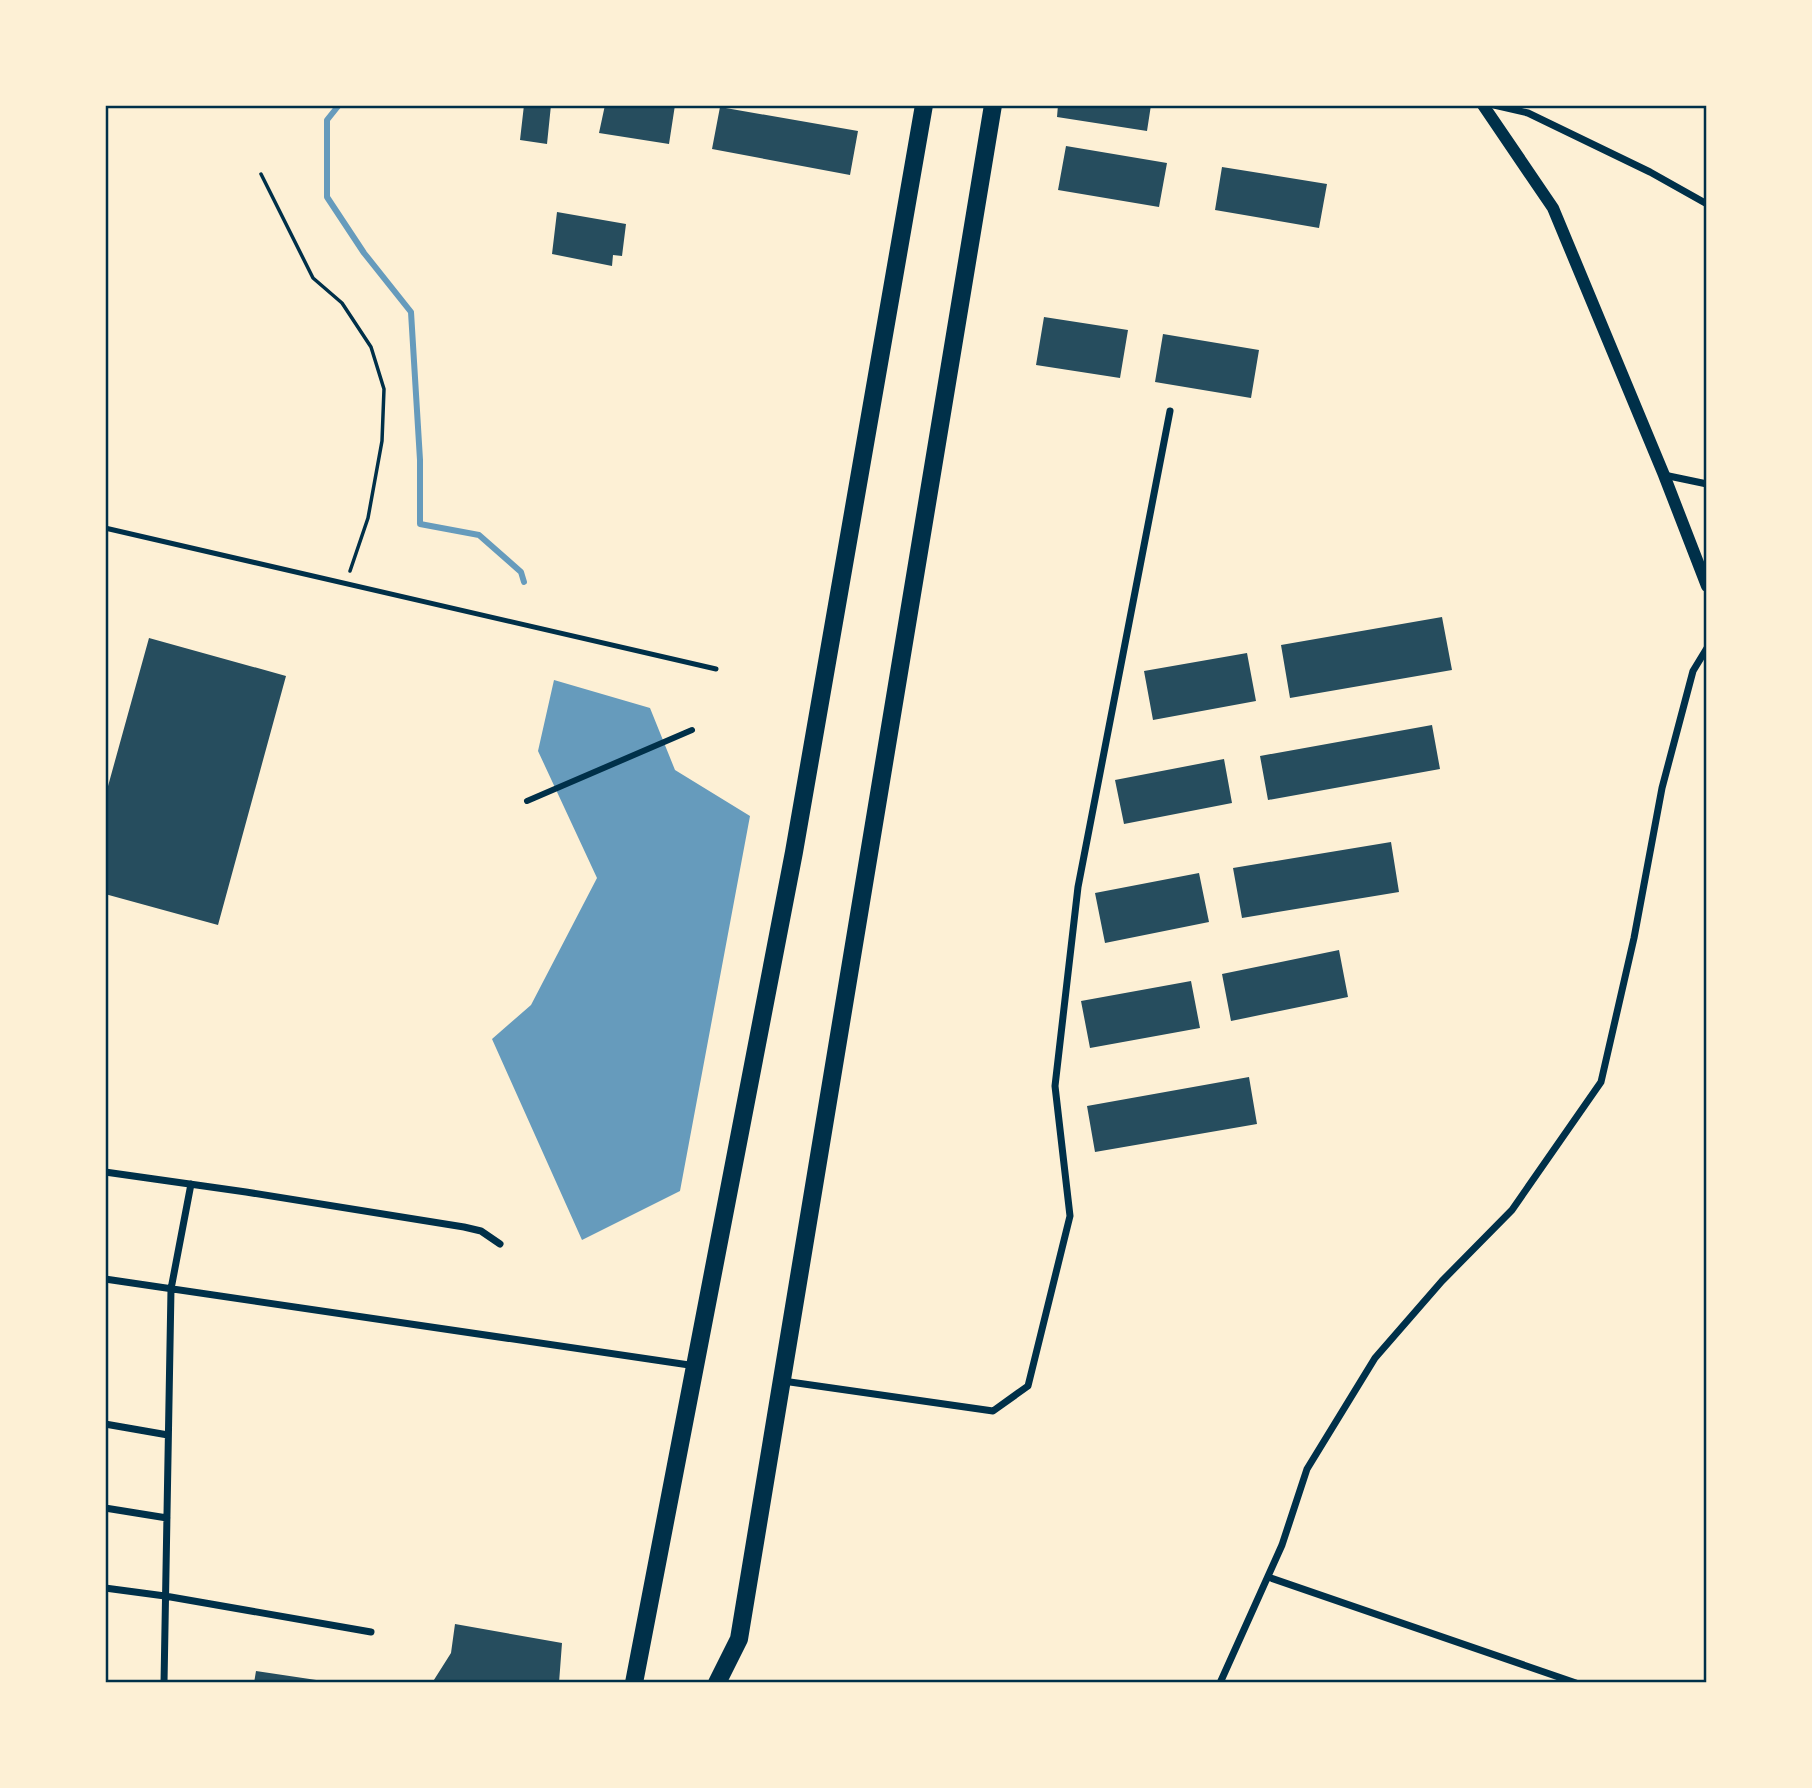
<svg xmlns="http://www.w3.org/2000/svg" width="1812" height="1788" viewBox="0 0 1812 1788" font-family="'Open Sans',sans-serif">
<style>
.water{fill:#669bbc}
.lines{fill:none;stroke-linecap:round;stroke-linejoin:round}
.stream{stroke:#669bbc;stroke-width:6}
.building{fill:#264d5e}
.path{stroke:#003049;stroke-width:3.5}
.service{stroke:#003049;stroke-width:5}
.pedestrian{stroke:#003049;stroke-width:6}
.minor{stroke:#003049;stroke-width:7}
.tertiary{stroke:#003049;stroke-width:12}
.primary{stroke:#003049;stroke-width:18}
.neatline{fill:none;stroke:#003049;stroke-width:2.5}
</style>
<rect width="100%" height="100%" fill="#fdf0d5"/>
<!-- water -->
<path class="water" d="M554 680 650 708 675 770 750 816 680 1191 582 1240 492 1039 531 1005 597 878 538 751Z"/>
<g class="lines">
<!-- stream -->
<path class="stream" d="M339 105 327 120V197L364 253 411 312 420 460V524L479 535 521 572 524 582"/>
</g>
<!-- building -->
<path class="building" d="M524 105H551L547 144 520 140Z
M605 105H675L669 144 599 133Z
M1058 105H1151L1147 131 1057 117Z
M720 107 858 131 850 175 712 149Z
M1066 146 1167 163 1159 207 1058 190Z
M1222 167 1327 184 1319 228 1215 210Z
M557 212 626 224 622 256 613 255 612 266 552 254Z
M1044 317 1128 330 1120 378 1036 365Z
M1163 334 1259 350 1251 398 1155 382Z
M1442 617 1452 670 1290 698 1281 645Z
M149 638 286 676 218 925 105 894V797Z
M1247 653 1256 701 1153 720 1144 671Z
M1432 725 1440 769 1268 800 1260 756Z
M1224 759 1232 803 1124 824 1115 780Z
M1391 842 1399 892 1242 918 1233 868Z
M1199 873 1209 922 1105 943 1095 893Z
M1339 950 1348 997 1231 1021 1222 974Z
M1191 981 1200 1028 1090 1048 1081 1001Z
M1249 1077 1257 1124 1095 1152 1087 1106Z
M455 1624 562 1643 559 1683H432L451 1653Z
M256 1671 323 1681V1683H254Z"/>
<g class="lines">
<!-- path -->
<path class="path" d="M261 174 313 278 342 303 371 347 384 389 382 441 368 518 350 571"/>
<!-- service -->
<path class="service" d="M105 528 716 669"/>
<!-- pedestrian -->
<path class="pedestrian" d="M527 801 692 730"/>
<!-- minor -->
<path class="minor" d="M1494 105 1528 113 1650 172 1707 204
M1664 475 1707 484
M105 1172 246 1192 464 1227 481 1231 500 1244
M105 1279 696 1366
M783 1381 993 1411 1028 1386 1070 1216 1055 1086 1078 887 1170 411
M105 1424 168 1435
M105 1508 167 1518
M1268 1577 1576 1683
M105 1588 165 1596 371 1632
M164 1683 171 1289 191 1184
M1220 1683 1282 1545 1307 1469 1375 1358 1442 1281 1512 1210 1601 1082 1634 938 1662 788 1693 671 1707 648"/>
<!-- tertiary -->
<path class="tertiary" d="M1483 105 1553 208 1664 475 1707 586"/>
<!-- primary -->
<path class="primary" d="M634 1683 794 852 924 105
M717 1683 739 1639 993 105"/>
</g>
<!-- border -->
<rect width="1812" height="1788" fill="none" stroke="#fdf0d5" stroke-width="214"/>
<rect x="107" y="107" width="1598" height="1574" class="neatline"/>
</svg>
